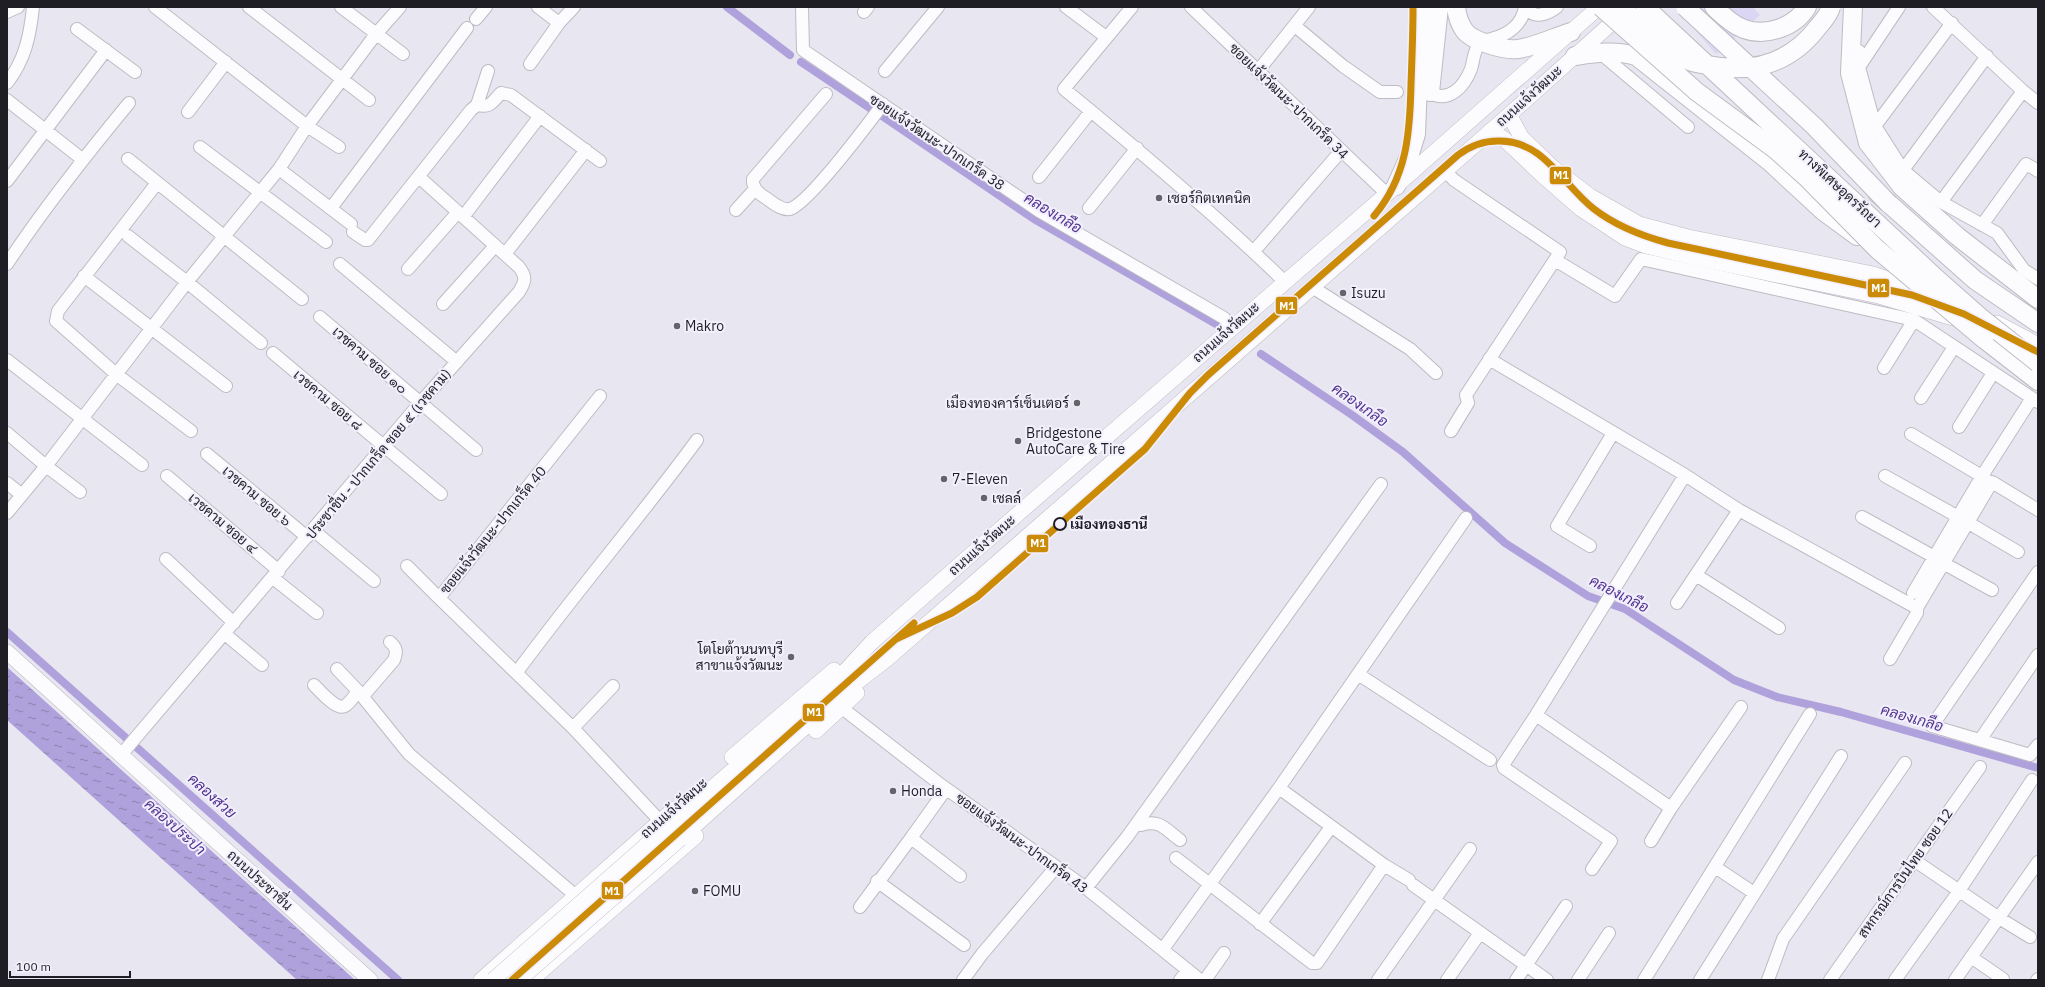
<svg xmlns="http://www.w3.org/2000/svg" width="2045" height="987" viewBox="0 0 2045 987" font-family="'IBM Plex Sans',Sarabun,sans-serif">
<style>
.pitch{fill:#dbd6f4}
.water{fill:url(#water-ripples)}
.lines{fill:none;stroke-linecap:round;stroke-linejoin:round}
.canal{stroke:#afa1db;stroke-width:8}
.minor-casing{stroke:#bdbcc3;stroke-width:14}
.major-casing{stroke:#bdbcc3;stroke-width:16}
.highway-casing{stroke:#bdbcc3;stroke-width:20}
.minor{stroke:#fcfbfd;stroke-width:12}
.major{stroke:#fcfbfd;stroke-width:15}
.highway{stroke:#fcfbfd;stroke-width:18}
.rail-casing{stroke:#c8c7cb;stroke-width:4}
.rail{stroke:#f3f0fe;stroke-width:2.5;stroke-dasharray:8;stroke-linecap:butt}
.major-bridge-casing{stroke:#bdbcc3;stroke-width:16;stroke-linecap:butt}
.highway-bridge-casing{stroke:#bdbcc3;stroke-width:20;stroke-linecap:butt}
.major-bridge{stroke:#fcfbfd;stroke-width:15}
.highway-bridge{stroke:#fcfbfd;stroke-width:18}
.metro-1-casing{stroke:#f3f0fe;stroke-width:10}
.metro-1{stroke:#cc8b07;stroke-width:7}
.poi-dot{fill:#65646b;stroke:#f3f0fe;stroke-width:1.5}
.stop-dot{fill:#f3f0fe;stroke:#1f1e24;stroke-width:2}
.labels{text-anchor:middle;stroke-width:4;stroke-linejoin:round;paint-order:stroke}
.street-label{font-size:14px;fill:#1f1e24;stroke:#f3f0fe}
.poi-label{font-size:14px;fill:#1f1e24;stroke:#f3f0fe;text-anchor:start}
.stop-label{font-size:14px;font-weight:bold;fill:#1f1e24;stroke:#f3f0fe;text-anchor:start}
.water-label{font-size:15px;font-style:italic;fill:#52338f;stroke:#f3f0fe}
.line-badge{stroke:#f3f0fe;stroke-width:1.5}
.badge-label{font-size:11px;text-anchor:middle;font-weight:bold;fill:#fff}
</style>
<defs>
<pattern id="water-ripples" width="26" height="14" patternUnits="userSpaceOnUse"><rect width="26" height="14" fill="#afa1db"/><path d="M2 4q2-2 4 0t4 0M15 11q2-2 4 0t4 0" fill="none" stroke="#8e83b1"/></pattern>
</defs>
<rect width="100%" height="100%" fill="#e8e6f0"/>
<!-- pitch -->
<path class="pitch" d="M1675 7H1753L1760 15 1716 54Z"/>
<!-- water -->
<path class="water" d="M7 667 355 980H297L7 720Z"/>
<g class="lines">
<!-- canal -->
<path class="canal" d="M727 7 790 55
M801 62 871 109
M882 116 1034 219 1216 324
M1261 354 1352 415 1403 452 1505 543 1588 596 1625 609 1734 680 1777 697 1841 712 2038 768
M7 632 398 980"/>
<!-- minor casing -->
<g class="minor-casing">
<path id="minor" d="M155 7 307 126 339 147
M249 7 369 100
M341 7 403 54
M538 7 559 23
M802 7 803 50 1039 211 1224 318 1232 327
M1066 7 1106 37
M1132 7 1064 89C1140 151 1215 214 1285 282
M1191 7 1387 194
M1526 7C1533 20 1548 14 1557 7
M1933 7 2023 91 2038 103
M7 12 18 7
M864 12 868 7
M476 19 486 7
M1295 26 1343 66 1380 92H1397
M77 29 135 72
M1859 51V67L1875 126 1903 170 1941 202 1997 233 2024 270 2038 279
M1599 52 1688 127
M530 64 559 23 574 7
M1859 67 1899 7
M885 71 938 7
M1258 71 1309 7
M7 83C25 60 30 36 33 7
M1430 93C1449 103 1464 87 1471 69 1474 60 1473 51 1480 43 1482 40 1487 40 1491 39 1508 35 1522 25 1525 7
M826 94 753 179C752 187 759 194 766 198 772 202 782 211 790 209 809 203 868 124 883 104
M7 100 82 159
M477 105 488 71
M188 112 226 62
M1875 126 1952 23
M200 147 326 242
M128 159 302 299
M279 169 351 224
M1903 170 1987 56
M1445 171 1454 180 1560 252 1466 395 1468 403 1451 431
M1039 177 1091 111
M7 181 106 50
M157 183 58 311 56 321 116 374 191 431
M1941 202 2023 91
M331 208 467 28
M1089 208 1137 148
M736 210 755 189
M463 217 540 116
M1982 225 2026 164 2038 171
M353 232 365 240H368L471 110 477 105C491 108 492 102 501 93L511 95 600 161
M128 236 187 282 261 343
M1254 251 1341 151
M505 254 586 150
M1555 260 1615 296 1641 259 1914 320 2038 402
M7 264C44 208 86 155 129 103
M340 264 457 362
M408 269 458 212
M84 276 226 386
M1312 287 1410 349 1436 373
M443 304 495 246
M320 317 476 450
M273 353 441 494
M1489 359 1685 475 1739 510 1917 608
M7 360 142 465
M1884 368 1914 320
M600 396 439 598 573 728 660 821
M1921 398 1954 347
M1959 427 1993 373
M7 433 46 466 80 492
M1911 434 1985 478
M207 454 307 537
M167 476 279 571
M1885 476 1962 519
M7 483 22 495
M7 513 46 466 187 282 279 169 307 126 376 34 400 7
M1862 517 1938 559
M1967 522 2018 552
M313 530 374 581
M1590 546 1557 526 1613 433
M166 559 234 623
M1943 563 1992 590
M407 566 439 598
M2038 572 1932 726 2030 755 2038 745
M1696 575 1779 628
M273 578 317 613
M1913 593 1982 476 2032 398
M1677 603 1739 510
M225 634 262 665
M1890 659 1917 613V608L1992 482 2038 510
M337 669 358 691
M517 672C575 593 639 519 697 440
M1358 674 1490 760
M314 685C319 690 337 711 345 706 350 703 354 696 358 691L409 754 576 896
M363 696 394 660C397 652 397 648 390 642
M842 708 941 785 1086 888 1200 980
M1536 715 1671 808 1741 707
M573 728 613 686
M1980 740 2038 655
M121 755 420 403 519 292C525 282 527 277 519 267L419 177
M1279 788 1384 865 1409 880
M946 789 911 838 960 876
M1137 823 1141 825C1160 819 1165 829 1180 840
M1651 841 1671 808
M1176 858 1312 963H1317L1384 865
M1914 860 1999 918 2030 937
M1715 867 1754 893
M1592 869 1611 841 1504 768 1503 765 1536 715 1685 475
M877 881 964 945
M1413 885 1547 980
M1086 888 1127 837 1381 484
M860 907 911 838
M1260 924 1331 827
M1163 949 1279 788 1466 518
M1971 957 2003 979
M963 980 982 954 1056 867
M1180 980 1188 970
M1205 980 1224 953
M1378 980 1470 849
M1447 980 1480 933
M1516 980 1566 906
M1578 980 1609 933
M1644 980 1810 714
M1700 980 1841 756
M1768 980 1783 939 1905 763
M1830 980 1980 767
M1895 980 1959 891 2032 780
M1955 980 2038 862
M2037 980 2038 979"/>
</g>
<!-- major casing -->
<g class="major-casing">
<path id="major" d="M1509 115 1522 138 1552 167 1590 196 1639 224 1688 237 1873 274 1925 292
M1490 131 1503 138 1541 174 1581 209 1625 238 1646 246 1705 260 1879 296 1960 320
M1997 323 2038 345
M7 652 370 980
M816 731 857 693
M732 757 834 670
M668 826 834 683 872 642 982 545 1396 186 1599 7
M680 839 843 693 887 659 1509 115 1624 12
M481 980 674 809
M531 980 696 836"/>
</g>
<!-- highway casing -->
<g class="highway-casing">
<path id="highway" d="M1456 7C1457 15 1459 23 1464 30 1471 41 1505 51 1518 49 1534 47 1555 37 1571 32
M1714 7C1722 15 1733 25 1744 29 1766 37 1795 27 1807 7
M1853 7 1850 73 1868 143 1902 187 1957 236 2038 299
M1575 56C1596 53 1615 50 1636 56L1770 162 1823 211 1857 236
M1430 92 1439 7
M1396 186 1409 157 1416 134 1421 7
M1877 193 1975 280 2038 323
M1984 339 2038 381"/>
</g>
<!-- minor -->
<use href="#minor" class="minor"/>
<!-- major -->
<use href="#major" class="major"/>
<!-- highway -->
<use href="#highway" class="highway"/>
<!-- rail casing -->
<g class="rail-casing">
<path id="rail" d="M896 639 965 605 1060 524"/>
</g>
<!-- rail -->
<use href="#rail" class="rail"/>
<!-- major-bridge casing -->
<g class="major-bridge-casing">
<path id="major-bridge" d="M493 980 668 826
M519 980 680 839"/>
</g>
<!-- highway-bridge casing -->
<g class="highway-bridge-casing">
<path id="highway-bridge" d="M1601 7 1697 92 1776 150 1806 177 1877 249 1984 339
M1621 7C1641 26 1662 46 1687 60 1693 63 1701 64 1708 65 1752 74 1790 64 1818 27 1823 21 1829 15 1831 7
M1645 7 1937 279 1980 317 2038 363
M1685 7 1814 126 1889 204"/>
</g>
<!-- major-bridge -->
<use href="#major-bridge" class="major-bridge"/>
<!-- highway-bridge -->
<use href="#highway-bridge" class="highway-bridge"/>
<!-- metro-1 casing -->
<g class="metro-1-casing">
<path id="metro-1" d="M1374 216C1407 177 1410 133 1411 84 1412 58 1413 33 1413 7
M896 639 952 613 977 597 1145 449 1190 393 1208 375 1458 155C1470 146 1483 141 1498 141 1544 140 1562 184 1594 209 1616 226 1642 236 1668 243L1912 295 1964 314 2038 352
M512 980 914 623"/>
</g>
<!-- metro-1 -->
<use href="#metro-1" class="metro-1"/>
</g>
<!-- markers -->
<g class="poi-dot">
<circle cx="1159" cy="198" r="4"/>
<circle cx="1343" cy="293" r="4"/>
<circle cx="677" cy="326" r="4"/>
<circle cx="1077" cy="403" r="4"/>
<circle cx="1018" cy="441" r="4"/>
<circle cx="944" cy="479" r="4"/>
<circle cx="984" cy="498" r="4"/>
<circle cx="791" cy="657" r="4"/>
<circle cx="893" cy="791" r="4"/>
<circle cx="695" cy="891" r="4"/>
</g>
<circle class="stop-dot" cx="1060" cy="524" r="6"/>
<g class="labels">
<!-- street labels -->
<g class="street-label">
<text transform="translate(1529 96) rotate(-42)" y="5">ถนนแจ้งวัฒนะ</text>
<text transform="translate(1289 101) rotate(44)" y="5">ซอยแจ้งวัฒนะ-ปากเกร็ด 34</text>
<text transform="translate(937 142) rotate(34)" y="5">ซอยแจ้งวัฒนะ-ปากเกร็ด 38</text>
<text transform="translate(1840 188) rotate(43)" y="5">ทางพิเศษอุดรรัถยา</text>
<text transform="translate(1226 332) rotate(-41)" y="5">ถนนแจ้งวัฒนะ</text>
<text transform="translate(370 360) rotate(41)" y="5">เวชคาม ซอย ๑๐</text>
<text transform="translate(328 400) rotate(40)" y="5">เวชคาม ซอย ๘</text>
<text transform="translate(378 454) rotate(-50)" y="5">ประชาชื่น - ปากเกร็ด ซอย ๕ (เวชคาม)</text>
<text transform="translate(257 496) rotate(40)" y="5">เวชคาม ซอย ๖</text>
<text transform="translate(223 523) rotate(40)" y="5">เวชคาม ซอย ๔</text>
<text transform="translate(493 530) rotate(-51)" y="5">ซอยแจ้งวัฒนะ-ปากเกร็ด 40</text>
<text transform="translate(982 545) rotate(-41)" y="5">ถนนแจ้งวัฒนะ</text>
<text transform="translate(674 808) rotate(-41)" y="5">ถนนแจ้งวัฒนะ</text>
<text transform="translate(1022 843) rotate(36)" y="5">ซอยแจ้งวัฒนะ-ปากเกร็ด 43</text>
<text transform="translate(1905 873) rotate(-55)" y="5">สหกรณ์การบินไทย ซอย 12</text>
<text transform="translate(260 880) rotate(42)" y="5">ถนนประชาชื่น</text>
</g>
<!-- poi labels -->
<g class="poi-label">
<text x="1167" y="203">เซอร์กิตเทคนิค</text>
<text x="1351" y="298">Isuzu</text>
<text x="685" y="331">Makro</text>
<text x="1069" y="408" text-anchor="end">เมืองทองคาร์เซ็นเตอร์</text>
<text x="1026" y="438">Bridgestone<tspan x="1026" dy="16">AutoCare &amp; Tire</tspan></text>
<text x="952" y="484">7-Eleven</text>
<text x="992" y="503">เชลล์</text>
<text x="783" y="654" text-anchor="end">โตโยต้านนทบุรี<tspan x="783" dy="16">สาขาแจ้งวัฒนะ</tspan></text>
<text x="901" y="796">Honda</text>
<text x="703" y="896">FOMU</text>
</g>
<!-- stop labels -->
<g class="stop-label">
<text x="1070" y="529">เมืองทองธานี</text>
</g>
<!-- water labels -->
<g class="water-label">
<text transform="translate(1053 213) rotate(31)" y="5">คลองเกลือ</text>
<text transform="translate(1360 405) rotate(35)" y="5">คลองเกลือ</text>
<text transform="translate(1619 594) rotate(27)" y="5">คลองเกลือ</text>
<text transform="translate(1912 718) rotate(16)" y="5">คลองเกลือ</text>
<text transform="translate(212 796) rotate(42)" y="5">คลองส่วย</text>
<text transform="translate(175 827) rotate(42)" y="5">คลองประปา</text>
</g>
</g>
<g class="line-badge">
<rect x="1549" y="166" width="23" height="19" rx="4" fill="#cc8b07"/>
<rect x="1867" y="278" width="23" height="20" rx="4" fill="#cc8b07"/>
<rect x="1275" y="296" width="23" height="19" rx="4" fill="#cc8b07"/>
<rect x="1026" y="534" width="23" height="19" rx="4" fill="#cc8b07"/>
<rect x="802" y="703" width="23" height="19" rx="4" fill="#cc8b07"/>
<rect x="601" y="881" width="23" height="19" rx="4" fill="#cc8b07"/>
</g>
<g class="badge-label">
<text x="1561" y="179">M1</text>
<text x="1879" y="292">M1</text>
<text x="1287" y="310">M1</text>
<text x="1038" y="547">M1</text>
<text x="814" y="716">M1</text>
<text x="612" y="895">M1</text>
</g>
<!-- border -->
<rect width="2045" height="987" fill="none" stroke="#1f1e24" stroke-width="16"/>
<!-- scale -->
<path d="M10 971v6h120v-6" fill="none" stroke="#1f1e24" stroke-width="2"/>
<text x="16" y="971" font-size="12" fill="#1f1e24" stroke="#f3f0fe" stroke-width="3" paint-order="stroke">100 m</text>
</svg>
